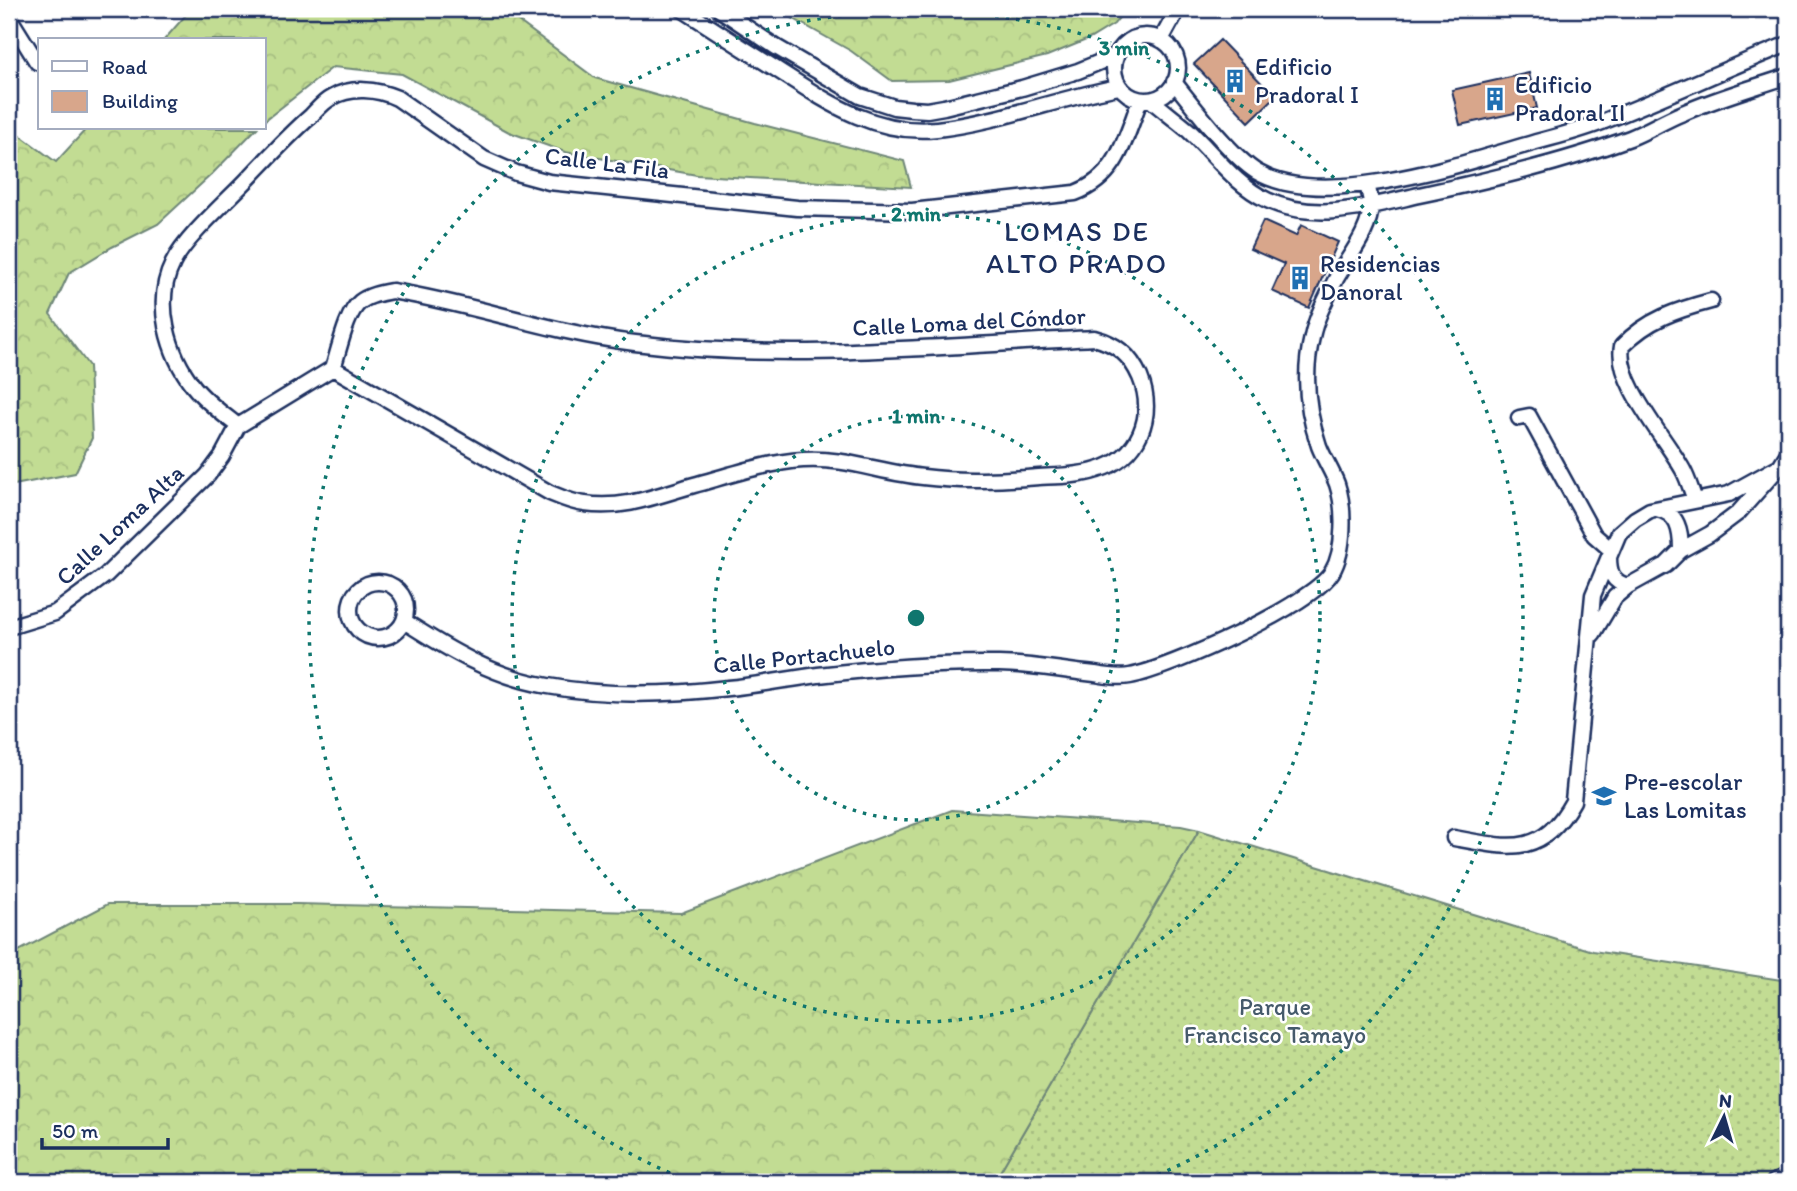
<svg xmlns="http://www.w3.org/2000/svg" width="1797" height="1191" viewBox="0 0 1797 1191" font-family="Itim,sans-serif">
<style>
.grass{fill:url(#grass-dots);stroke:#6e8678;stroke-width:2}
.forest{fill:url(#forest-crowns);stroke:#6e8678;stroke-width:2}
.building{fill:#d8a68b;stroke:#1b2f5e;stroke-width:2}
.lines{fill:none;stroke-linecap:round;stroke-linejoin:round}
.lane-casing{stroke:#1b2f5e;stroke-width:12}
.street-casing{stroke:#1b2f5e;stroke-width:19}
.lane{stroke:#fff;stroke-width:7}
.street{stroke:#fff;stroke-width:14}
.ring{fill:none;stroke:#0f766e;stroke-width:3.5;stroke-dasharray:3.5 7}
.labels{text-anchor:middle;stroke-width:5;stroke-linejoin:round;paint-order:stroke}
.poi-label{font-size:24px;fill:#1b2f5e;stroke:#fff;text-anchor:start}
.street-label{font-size:24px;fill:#1b2f5e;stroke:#fff}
.park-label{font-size:24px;fill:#455a6b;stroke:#fff}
.quarter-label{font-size:28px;letter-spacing:2px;fill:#1b2f5e;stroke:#fff}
.centre{fill:#0f766e;stroke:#fff;stroke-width:3.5}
.ring-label{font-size:21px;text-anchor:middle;font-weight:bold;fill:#0f766e;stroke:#fff;stroke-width:5;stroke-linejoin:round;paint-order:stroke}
</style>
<defs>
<pattern id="grass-dots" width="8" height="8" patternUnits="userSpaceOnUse" patternTransform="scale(1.75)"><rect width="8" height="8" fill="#c2dc93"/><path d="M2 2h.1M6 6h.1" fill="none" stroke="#a6bd81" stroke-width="1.8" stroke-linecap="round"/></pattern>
<pattern id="forest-crowns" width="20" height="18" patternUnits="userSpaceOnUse" patternTransform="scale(1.75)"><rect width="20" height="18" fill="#c2dc93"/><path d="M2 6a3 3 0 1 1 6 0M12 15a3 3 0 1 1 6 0" fill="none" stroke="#a6bd81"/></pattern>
</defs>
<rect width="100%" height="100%" fill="#fff"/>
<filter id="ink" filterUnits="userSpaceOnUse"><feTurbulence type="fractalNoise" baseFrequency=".0143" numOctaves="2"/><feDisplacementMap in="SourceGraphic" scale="14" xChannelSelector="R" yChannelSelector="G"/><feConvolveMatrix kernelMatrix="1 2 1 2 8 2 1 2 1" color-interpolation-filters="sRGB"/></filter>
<g filter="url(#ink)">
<!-- grass -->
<path class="grass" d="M1199 830 1593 951 1788 981V1178L1781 1182H994Z"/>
<!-- forest -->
<path class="forest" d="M191 9H502L595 78 755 123 904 161 911 187 697 175 565 152 509 132 402 74 333 67 264 121V40H164Z
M776 9H1126L1114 24 1091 38 1047 56 949 80 892 81 851 51Z
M9 127 56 162 87 128H257L212 174 158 224 112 247 69 273 50 314 89 366 92 438 75 473 9 486Z
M952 810 1181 826 1199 830 994 1182H9V956L108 904H297L681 913Z"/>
<!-- building -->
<path class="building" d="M1220 40 1275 97 1249 122 1194 64Z
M1529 73 1537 108 1460 125 1452 90Z
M1263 221 1296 236 1301 225 1338 242 1309 308 1272 291 1284 264 1250 249Z"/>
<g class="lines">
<!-- lane casing -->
<g class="lane-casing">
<path id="lane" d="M9 703V708"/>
</g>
<!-- street casing -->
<g class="street-casing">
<path id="street" d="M682 9C713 29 744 49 776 69 826 101 875 136 937 129 999 122 1058 98 1119 87
M719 9 776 47 860 96 894 107 912 109 927 110 944 107 1022 88 1078 71 1117 55
M9 17 37 62 40 63
M1114 68a32 32 0 1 1 64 0a32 32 0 1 1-64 0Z
M1161 40 1178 9
M1174 82C1194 107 1231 156 1257 172 1322 210 1458 165 1526 145 1553 137 1581 131 1607 120 1668 96 1727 68 1788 44
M1151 100C1163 110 1176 120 1188 130 1214 154 1235 185 1267 200 1315 223 1371 206 1419 195 1490 180 1562 163 1630 138 1648 131 1665 120 1683 113 1717 98 1753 88 1788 76
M392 291C473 304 552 333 635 343 787 362 942 346 1094 338 1117 344 1130 355 1140 377 1156 416 1139 458 1097 470 1079 476 1058 476 1039 477 1000 480 962 482 923 477 882 473 844 457 803 460 768 462 727 476 694 485 659 495 623 510 585 504 573 503 562 498 550 493L333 368C339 351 346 313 360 302 369 295 381 293 392 291Z
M1519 418 1529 416 1594 535 1610 549
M238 426C223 414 206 402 194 387 168 354 153 302 173 263 185 238 227 201 247 180 268 158 288 136 311 116 317 110 323 102 331 98 351 86 377 89 397 98L484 159 516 173 549 182 797 208 912 211 1075 193C1118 177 1125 139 1140 100
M238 426 333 368
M1695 500C1691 490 1688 479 1683 470 1665 437 1615 382 1622 346 1648 319 1677 310 1711 301
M1657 509C1678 513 1681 531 1681 550
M1609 557C1609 572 1612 582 1628 586
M350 610a28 28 0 1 1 56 0a28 28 0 1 1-56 0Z
M404 621C449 650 494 677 548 686 608 697 669 695 728 688 758 685 788 679 818 675 877 668 939 663 999 664 1031 664 1063 671 1095 674 1107 676 1119 678 1130 676 1169 669 1312 605 1332 572 1345 550 1345 508 1337 484 1332 471 1324 459 1319 446 1307 411 1303 374 1312 337 1316 317 1327 297 1336 279 1348 257 1371 231 1371 204 1371 198 1368 190 1367 184
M9 627 55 613 106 575 208 475 222 456 238 426
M1593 634 1615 597 1628 586 1666 565 1681 550 1710 534 1738 513 1780 466 1788 453
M1454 838C1509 848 1542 858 1573 801L1593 595 1619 533 1635 519 1650 510 1729 494 1780 466
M1774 1182 1788 1176"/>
</g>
<!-- lane -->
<use href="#lane" class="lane"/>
<!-- street -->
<use href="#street" class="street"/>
</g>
</g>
<!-- distance rings -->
<g class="ring">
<circle cx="916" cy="618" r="202"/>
<circle cx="916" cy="618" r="404"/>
<path d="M689 1181A607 607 0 1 1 1143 1181"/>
</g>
<!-- icons -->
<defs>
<g id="building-bare" transform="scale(1.89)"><path d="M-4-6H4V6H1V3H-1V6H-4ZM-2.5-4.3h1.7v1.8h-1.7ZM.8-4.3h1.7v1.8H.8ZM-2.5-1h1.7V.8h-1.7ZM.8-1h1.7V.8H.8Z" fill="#1f6fb2" stroke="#fff" stroke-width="2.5" paint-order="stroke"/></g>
<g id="school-bare" transform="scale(1.89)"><path d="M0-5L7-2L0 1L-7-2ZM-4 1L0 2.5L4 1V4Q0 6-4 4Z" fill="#1f6fb2" stroke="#fff" stroke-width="2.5" paint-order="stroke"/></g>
</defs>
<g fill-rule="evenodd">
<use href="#building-bare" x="1235" y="81"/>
<use href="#building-bare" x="1495" y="99"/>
<use href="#building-bare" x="1300" y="278"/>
<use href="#school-bare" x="1604" y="796"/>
</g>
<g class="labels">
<!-- poi labels -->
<g class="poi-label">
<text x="1255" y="75">Edificio<tspan x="1255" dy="28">Pradoral I</tspan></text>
<text x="1515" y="93">Edificio<tspan x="1515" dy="28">Pradoral II</tspan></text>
<text x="1320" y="272">Residencias<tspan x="1320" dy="28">Danoral</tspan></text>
<text x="1624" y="790">Pre-escolar<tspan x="1624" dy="28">Las Lomitas</tspan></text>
</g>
<!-- street labels -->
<g class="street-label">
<text transform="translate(607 163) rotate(7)" y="8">Calle La Fila</text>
<text transform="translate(969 322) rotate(-3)" y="8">Calle Loma del Cóndor</text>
<text transform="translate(120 525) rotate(-43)" y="8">Calle Loma Alta</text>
<text transform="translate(804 656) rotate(-6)" y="8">Calle Portachuelo</text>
</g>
<!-- park labels -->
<g class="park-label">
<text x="1275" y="1015">Parque<tspan x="1275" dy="28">Francisco Tamayo</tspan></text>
</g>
<!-- quarter labels -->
<g class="quarter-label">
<text x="1077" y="241">LOMAS DE<tspan x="1077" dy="32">ALTO PRADO</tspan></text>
</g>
</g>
<circle cx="916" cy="618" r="10" class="centre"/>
<g class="ring-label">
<text x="1124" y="55">3 min</text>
<text x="916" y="221">2 min</text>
<text x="916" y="423">1 min</text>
</g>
<!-- margin -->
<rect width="1797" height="1191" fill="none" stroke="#fff" stroke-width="35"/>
<rect x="18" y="18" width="1762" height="1156" fill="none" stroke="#1b2f5e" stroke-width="2.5" filter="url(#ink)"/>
<!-- legend -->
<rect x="38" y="38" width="228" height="91" fill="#ffffff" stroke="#a4acbf" stroke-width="2"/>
<rect x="52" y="61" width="35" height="10" fill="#ffffff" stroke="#a4acbf" stroke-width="2"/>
<text x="102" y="74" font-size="21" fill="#1b2f5e">Road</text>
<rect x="52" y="91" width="35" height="21" fill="#d8a68b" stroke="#a4acbf" stroke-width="2"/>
<text x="102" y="108" font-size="21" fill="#1b2f5e">Building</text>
<!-- north arrow -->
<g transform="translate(1724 1117) rotate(5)" stroke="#ffffff" stroke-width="5" paint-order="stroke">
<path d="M0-5L12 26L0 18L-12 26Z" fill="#1b2f5e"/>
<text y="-10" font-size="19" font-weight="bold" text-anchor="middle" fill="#1b2f5e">N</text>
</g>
<!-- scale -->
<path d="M42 1138v10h126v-10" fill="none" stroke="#1b2f5e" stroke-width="3.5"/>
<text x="52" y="1138" font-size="21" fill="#1b2f5e" stroke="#ffffff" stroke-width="5" paint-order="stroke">50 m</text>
</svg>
